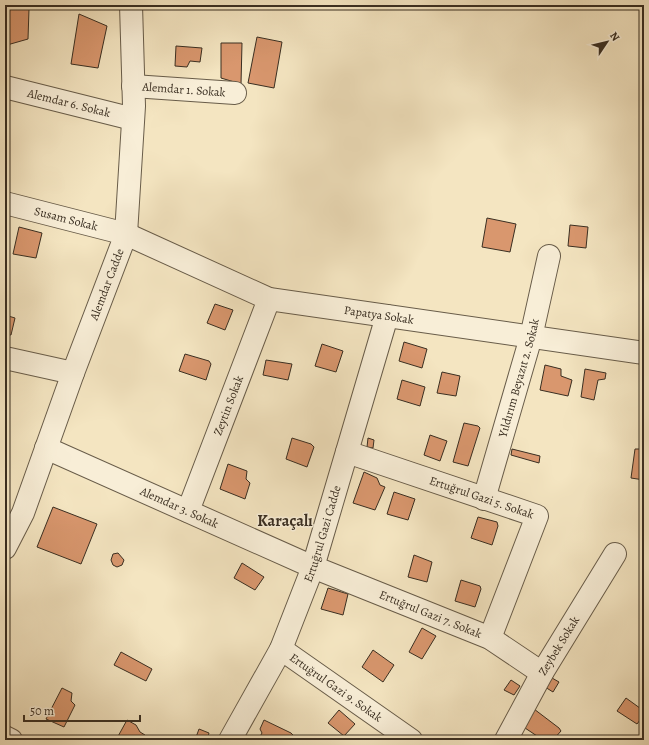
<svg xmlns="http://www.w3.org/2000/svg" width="649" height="745" viewBox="0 0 649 745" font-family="Alegreya,serif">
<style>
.building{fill:#d9976e;stroke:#392e21}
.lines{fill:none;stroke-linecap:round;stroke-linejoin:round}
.minor-casing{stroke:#685c49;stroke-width:24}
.minor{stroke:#f8eed7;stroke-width:22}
.labels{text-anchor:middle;stroke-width:3;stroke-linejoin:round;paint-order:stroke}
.street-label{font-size:12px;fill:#392e21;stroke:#f8eed7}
.district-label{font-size:16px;font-weight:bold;fill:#392e21;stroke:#f8eed7}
</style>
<rect width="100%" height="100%" fill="#f4e5c1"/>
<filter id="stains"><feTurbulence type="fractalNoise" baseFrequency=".005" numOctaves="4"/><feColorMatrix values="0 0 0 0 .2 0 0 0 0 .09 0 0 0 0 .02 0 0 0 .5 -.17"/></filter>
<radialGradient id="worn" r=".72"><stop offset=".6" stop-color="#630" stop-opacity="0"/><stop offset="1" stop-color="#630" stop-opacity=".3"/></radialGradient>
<!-- building -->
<path class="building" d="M10 6 29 9 28 39 7 45Z
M79 14 107 26 98 68 71 64Z
M257 37 282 42 274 88 248 83Z
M221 43H242L241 84 221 78Z
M176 46 202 48 200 62 190 61 187 67 175 66Z
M5 152 9 154 5 173Z
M487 218 516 224 510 252 482 247Z
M570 225 588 227 586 248 568 246Z
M19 227 42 233 36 258 13 254Z
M215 304 233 310 225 330 207 323Z
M5 315 15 318 11 335 5 334Z
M404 342 427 349 422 368 399 361Z
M322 344 343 351 336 372 315 366Z
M185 354 209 361 211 364 206 380 179 371Z
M266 360 292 364 288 380 263 375Z
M545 365 561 369V376L572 380 568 396 540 390Z
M585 369 606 373 605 379 598 380 594 400 581 397Z
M442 372 460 376 456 396 437 393Z
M402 380 425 387 420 406 397 399Z
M464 423 478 426 480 428 468 466 453 462Z
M430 435 447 441 440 461 424 455Z
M292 438 311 444 314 447 307 467 286 459Z
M368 438 374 440 373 448 367 447Z
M512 449 540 456 539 463 511 455Z
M635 449H644V480L631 478Z
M228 464 247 471 246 479 250 483 245 499 220 489Z
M364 472 377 478 380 485 385 487 375 510 353 503Z
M394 492 415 499 408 520 387 514Z
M53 507 97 524 81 564 37 547Z
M478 517 497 522 498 526 492 545 471 538Z
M118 553 124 560 122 565 117 567 113 565 111 560 113 554Z
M414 555 432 562 427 582 408 577Z
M242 563 264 577 255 590 234 578Z
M461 580 480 586 481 589 475 607 455 601Z
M328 588 348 594 343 615 321 609Z
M422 628 436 636 422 659 409 652Z
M373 650 394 665 383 682 362 667Z
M121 652 152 669 146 681 114 665Z
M552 678 559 682 553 692 545 687Z
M511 680 520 686 514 695 504 690Z
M62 688 72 693 71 701 75 705 64 727 46 719Z
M626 698 644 711V715L637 724 617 711Z
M534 709 559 728 561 731 553 740H543L522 726Z
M339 710 355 724 344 736 328 723Z
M127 720 136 725 140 732 145 735 143 740H116Z
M264 720 291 733 293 735 291 740H258L262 733 260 729Z
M199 729 209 733 207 740H195Z"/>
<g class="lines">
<!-- minor casing -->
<g class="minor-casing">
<g id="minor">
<path id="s1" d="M133 86 235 93"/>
<path id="s2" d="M5 87 133 119"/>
<path id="s3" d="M5 203 126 234 269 299 644 353"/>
<path d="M5 358 73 373"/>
<path id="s4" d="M46 448 313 567 490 638 542 673"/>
<path id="s5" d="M347 452 537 516 490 638"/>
<path id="s6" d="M484 499 531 337 549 256"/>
<path id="s7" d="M188 511 269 299"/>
<path id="s8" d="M5 548 23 513 73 373 126 234 134 106 131 5"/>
<path id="s9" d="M281 649 411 740"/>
<path d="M5 737 11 740"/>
<path id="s10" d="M230 740 281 649 313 567 387 316"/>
<path id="s11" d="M506 740 542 673 615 554"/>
</g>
</g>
<!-- minor -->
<use href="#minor" class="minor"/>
</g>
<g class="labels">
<!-- street labels -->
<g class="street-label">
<text dy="4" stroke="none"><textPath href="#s1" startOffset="51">Alemdar 1. Sokak</textPath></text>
<text dy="4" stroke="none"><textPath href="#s2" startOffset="66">Alemdar 6. Sokak</textPath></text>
<text dy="4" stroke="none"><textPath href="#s3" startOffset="63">Susam Sokak</textPath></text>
<text dy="4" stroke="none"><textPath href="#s8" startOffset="283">Alemdar Cadde</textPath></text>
<text dy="4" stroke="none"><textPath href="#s3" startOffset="393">Papatya Sokak</textPath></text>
<text dy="4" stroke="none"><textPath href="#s6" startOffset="126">Yıldırım Beyazıt 2. Sokak</textPath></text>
<text dy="4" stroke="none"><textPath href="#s7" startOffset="113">Zeytin Sokak</textPath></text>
<text dy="4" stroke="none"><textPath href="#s5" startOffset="142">Ertuğrul Gazi 5. Sokak</textPath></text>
<text dy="4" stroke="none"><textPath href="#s4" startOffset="146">Alemdar 3. Sokak</textPath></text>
<text dy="4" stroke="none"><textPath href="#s10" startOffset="227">Ertuğrul Gazi Cadde</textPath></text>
<text dy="4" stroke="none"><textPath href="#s4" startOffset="419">Ertuğrul Gazi 7. Sokak</textPath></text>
<text dy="4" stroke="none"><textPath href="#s11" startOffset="108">Zeybek Sokak</textPath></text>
<text dy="4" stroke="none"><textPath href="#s9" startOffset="67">Ertuğrul Gazi 9. Sokak</textPath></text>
</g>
<!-- district labels -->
<g class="district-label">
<text x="285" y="526">Karaçalı</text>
</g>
</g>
<!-- margin -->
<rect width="649" height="745" fill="none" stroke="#f4e5c1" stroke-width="20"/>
<rect x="6" y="6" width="637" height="733" fill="none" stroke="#392e21" stroke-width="2"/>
<rect x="10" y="10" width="629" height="725" fill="none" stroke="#392e21"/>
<!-- north arrow -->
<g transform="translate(607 42) rotate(55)" stroke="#f8eed7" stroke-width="3" paint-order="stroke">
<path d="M0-3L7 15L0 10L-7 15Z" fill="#392e21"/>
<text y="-6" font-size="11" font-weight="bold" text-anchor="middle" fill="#392e21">N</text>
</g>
<!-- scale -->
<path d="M24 715v6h116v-6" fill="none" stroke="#392e21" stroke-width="2"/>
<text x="30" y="715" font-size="12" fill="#392e21" stroke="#f8eed7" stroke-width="3" paint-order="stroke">50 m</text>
<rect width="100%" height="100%" filter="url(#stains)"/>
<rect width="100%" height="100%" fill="url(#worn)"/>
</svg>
